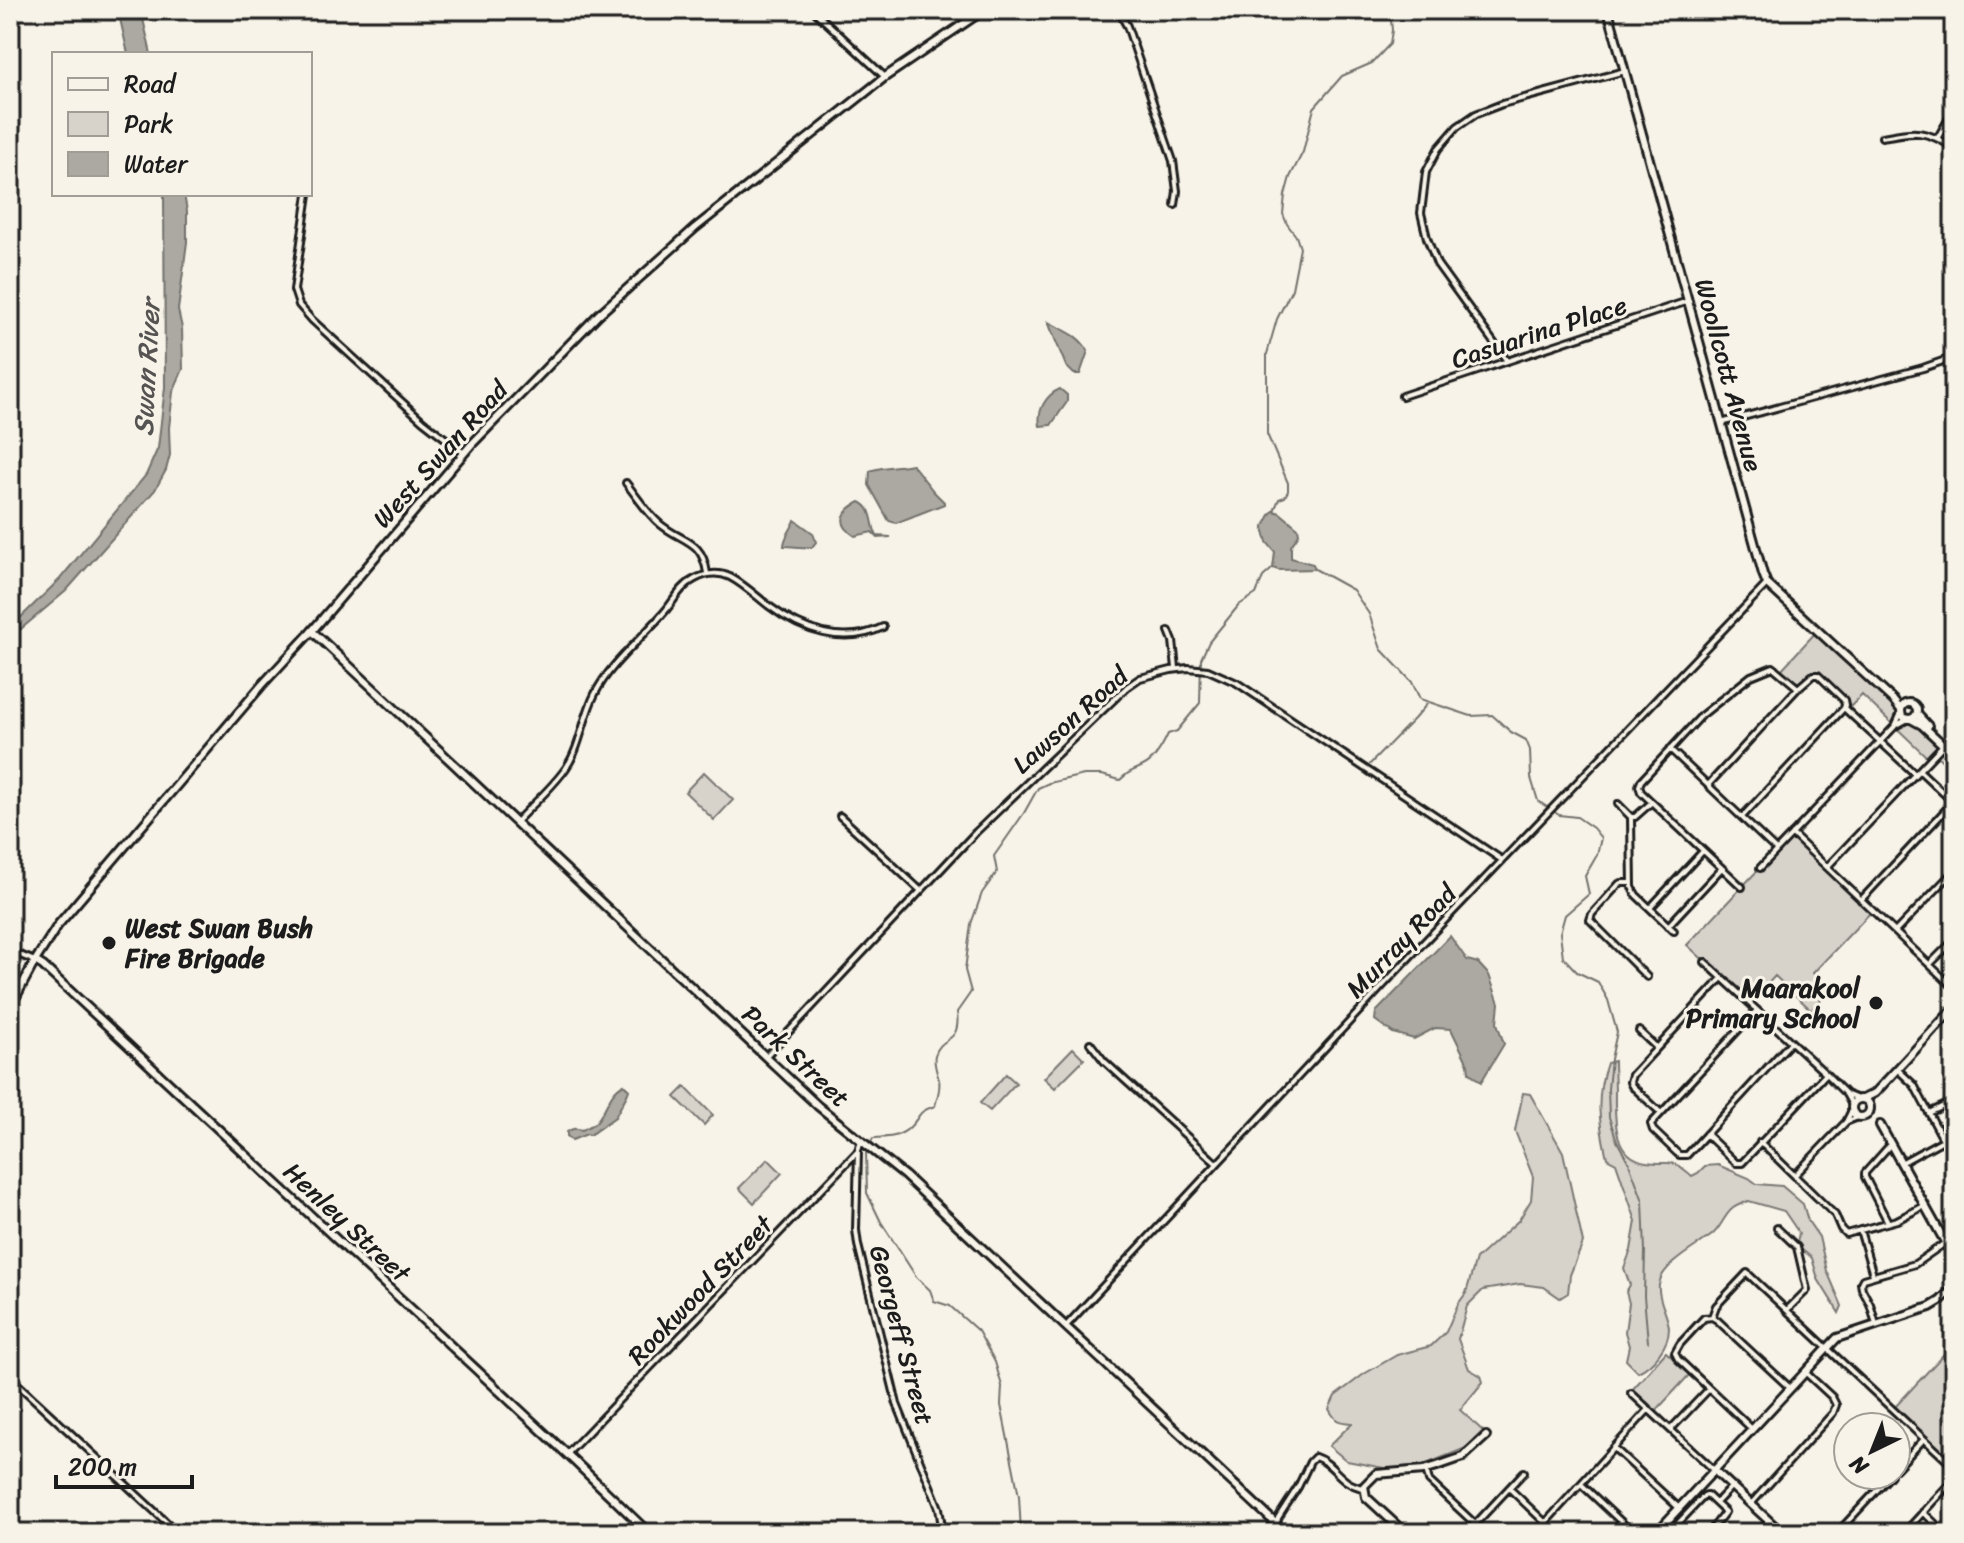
<svg xmlns="http://www.w3.org/2000/svg" width="1964" height="1543" viewBox="0 0 1964 1543" font-family="Sriracha,sans-serif">
<style>
.green{fill:#d7d3cb;stroke:#7a7874;stroke-width:2}
.water{fill:#aca9a2;stroke:#72716c;stroke-width:2}
.lines{fill:none;stroke-linecap:round;stroke-linejoin:round}
.stream{stroke:#72716c;stroke-width:2}
.street-casing{stroke:#1c1c1c;stroke-width:10}
.secondary-casing{stroke:#1c1c1c;stroke-width:12}
.primary-casing{stroke:#1c1c1c;stroke-width:12}
.street{stroke:#f7f3e8;stroke-width:4}
.secondary{stroke:#f7f3e8;stroke-width:6}
.primary{stroke:#f7f3e8;stroke-width:6}
.poi-dot{fill:#1c1c1c;stroke:#f7f3e8;stroke-width:3}
.labels{text-anchor:middle;stroke-width:6;stroke-linejoin:round;paint-order:stroke}
.street-label{font-size:26px;fill:#1c1c1c;stroke:#f7f3e8}
.poi-label{font-size:26px;font-weight:bold;fill:#1c1c1c;stroke:#f7f3e8;text-anchor:start}
.water-label{font-size:28px;font-style:italic;fill:#565452;stroke:#f7f3e8}
</style>
<rect width="100%" height="100%" fill="#f7f3e8"/>
<filter id="ink" filterUnits="userSpaceOnUse"><feTurbulence type="fractalNoise" baseFrequency=".0125" numOctaves="2"/><feDisplacementMap in="SourceGraphic" scale="16" xChannelSelector="R" yChannelSelector="G"/><feConvolveMatrix kernelMatrix="1 2 1 2 8 2 1 2 1" color-interpolation-filters="sRGB"/></filter>
<g filter="url(#ink)">
<!-- green -->
<path class="green" d="M1818 630 1893 700 1903 717 1921 725 1954 755V772L1935 754 1929 759 1862 695 1851 706 1818 675H1813L1798 688 1780 671Z
M704 772 733 800 714 820 685 792Z
M1792 834 1872 911 1813 973 1830 990 1811 1010 1775 976 1750 1003 1687 945Z
M1073 1048 1084 1059 1055 1088 1044 1078Z
M1614 1061C1614 1071 1615 1082 1615 1093 1615 1118 1612 1156 1646 1162 1671 1166 1670 1156 1692 1176L1698 1173 1705 1166 1718 1165 1749 1178 1757 1184 1782 1186 1803 1204 1808 1221 1819 1237 1827 1271 1842 1306 1839 1313 1818 1279 1812 1258 1801 1249 1797 1242 1799 1233 1784 1211 1749 1201C1744 1203 1736 1205 1732 1209 1724 1216 1721 1227 1713 1234 1699 1246 1661 1264 1659 1285 1657 1299 1668 1314 1669 1328 1669 1346 1653 1365 1638 1372L1626 1360 1629 1346 1625 1332 1629 1303 1626 1292 1630 1285 1624 1268 1631 1250 1636 1221 1616 1163 1607 1158C1599 1124 1595 1097 1607 1063Z
M1006 1074 1016 1083 990 1111 980 1103Z
M685 1087 713 1115 704 1125 675 1097Z
M1523 1093 1530 1094 1563 1152 1583 1243 1570 1275 1568 1293 1560 1298 1544 1287 1520 1284 1483 1290 1467 1306 1458 1339 1469 1369 1481 1376 1483 1382 1460 1410 1483 1431 1466 1448 1426 1464 1389 1469 1347 1461 1329 1446 1352 1423C1338 1422 1336 1422 1329 1409L1335 1396 1364 1374 1397 1355 1431 1346 1446 1332 1458 1304 1466 1293 1476 1259 1519 1220 1531 1200 1533 1177 1515 1131Z
M768 1159 782 1173 754 1203 739 1188Z
M1954 1343V1462L1895 1407Z
M1666 1352 1690 1374 1654 1413 1631 1391Z"/>
<!-- water -->
<path class="water" d="M118 10H141L151 54H128Z
M164 194H184L187 211V242L178 310 182 328 183 369 173 392 169 428 170 455 166 470 155 490 66 591 15 634H10V622L19 619 60 579 146 475 158 448 165 387Z
M1048 322C1065 331 1079 335 1088 351L1080 374H1074L1066 366Z
M1060 389 1067 395V402L1051 425 1040 426C1037 410 1046 395 1060 389Z
M912 464 934 492 944 502V504L896 523 889 521 869 485 870 471C884 466 898 467 912 464Z
M860 502C875 509 870 524 877 536L891 537 878 538 872 532 855 536C835 523 843 510 860 502Z
M1274 511 1280 513 1298 528 1299 534 1291 546V558L1313 564 1315 569 1278 570 1273 568 1275 552 1267 542 1263 528 1271 513Z
M795 520 813 533 816 542 812 547C803 548 794 546 784 546 784 537 792 529 795 520Z
M1450 936 1467 960 1478 963 1489 975 1499 1003 1497 1023 1504 1044 1481 1082 1469 1072 1468 1064 1451 1029 1435 1028 1414 1039 1393 1033 1375 1020 1376 1012Z
M624 1084 629 1090 627 1095 615 1117 590 1135 587 1134 572 1140 567 1136V1132C573 1128 575 1128 582 1130 586 1128 592 1125 595 1123 607 1111 608 1092 624 1084Z"/>
<g class="lines">
<!-- stream -->
<path class="stream" d="M1274 511 1279 499 1285 497 1288 491V483L1267 434V354L1277 319 1292 289 1300 248 1296 236 1287 224 1283 214 1285 195 1290 177 1303 152 1314 108 1342 76 1372 63 1390 44 1392 30 1390 10
M1315 569 1353 590 1369 614 1381 649 1412 682 1420 699 1471 716 1492 715 1511 732 1526 740 1530 750 1531 778 1538 801 1559 815 1577 817 1593 828 1601 838 1597 855 1585 876 1589 894 1565 915 1560 933 1563 957 1577 972 1598 982 1608 1000 1617 1032 1611 1059 1608 1089 1609 1117 1617 1141 1629 1163 1643 1201 1645 1251 1644 1296 1648 1342
M1370 764 1414 719 1427 704
M1021 1533 1019 1496 1001 1405 1002 1386 995 1362 978 1331 950 1306 934 1301 930 1290 917 1278 881 1222 867 1193 866 1153 873 1138C887 1137 899 1138 910 1127 923 1114 915 1113 935 1106 937 1098 941 1088 939 1080 937 1072 933 1064 935 1055 942 1034 961 1045 957 1012L971 992 965 970 971 924 982 893 997 872 994 856 1024 813 1038 788 1049 783 1084 775H1102L1120 780C1131 770 1131 772 1143 766 1154 761 1163 745 1168 734L1177 731 1200 703 1201 659 1209 642 1239 605 1256 594 1263 577 1273 568"/>
<!-- street casing -->
<g class="street-casing">
<path id="street" d="M813 10 885 77
M1118 10 1127 26 1173 161 1177 191 1175 205
M1882 137C1915 131 1925 129 1954 148
M1938 137 1948 120 1954 114
M308 194 294 290 299 305 312 320 423 421 464 453
M1507 361 1437 264 1427 238 1421 213 1426 172 1438 149 1457 127 1476 114 1502 104 1625 71
M1402 396 1688 301
M1721 423 1923 368 1954 357
M626 483C637 497 647 513 660 524 683 543 702 539 707 573
M1169 631 1173 641 1176 668
M1844 708 1915 774
M1897 725 1908 719
M1946 742 1954 733
M1670 749 1776 850
M1919 770 1954 803
M1708 785 1798 688 1813 675H1818L1844 700 1845 705 1844 708 1742 817
M1618 804 1631 817H1635L1652 802
M840 816 920 890
M1631 817 1632 887 1636 895 1674 931
M516 822C533 804 552 788 566 768 581 746 583 717 595 694 610 663 644 637 666 610 675 599 681 586 695 579 706 573 719 572 730 577 745 585 756 596 769 606 802 631 844 646 883 627
M1792 834 1954 988
M1827 867 1943 745
M1760 868 1895 726 1901 713
M1632 883H1622L1619 884 1592 914 1590 920 1647 977
M1742 887 1641 792 1639 786 1641 781 1702 715 1751 676 1773 667 1798 688
M1861 900 1954 801
M1650 908 1703 851
M1668 926 1721 869
M1895 932 1954 871
M10 951 35 961
M1705 962 1826 1074 1846 1094 1852 1105
M1930 964 1954 940
M1757 1010 1651 1124 1653 1130 1679 1155H1687L1791 1042
M1639 1031 1656 1047
M1090 1043 1104 1061 1216 1163
M766 1056 976 832 1127 687 1140 678 1171 670 1188 668 1208 670 1237 683 1502 860
M1897 1069 1914 1085 1954 1160
M1848 1095 1858 1099
M1660 1112 1632 1086 1630 1082 1632 1075 1722 978
M1929 1113 1954 1101
M1848 1121 1858 1117
M1706 1134 1736 1163H1742L1826 1074
M861 1140 858 1151 856 1230 858 1245 897 1404 939 1508 943 1533
M1760 1142 1835 1215 1841 1229 1846 1234 1897 1220 1924 1206
M1901 1163 1943 1140
M1795 1175 1846 1122 1852 1110
M1888 1222 1865 1177V1173L1890 1145
M1777 1228 1797 1247 1807 1290 1787 1310
M1860 1230 1873 1275
M1712 1317 1716 1306 1747 1273 1954 1467
M1876 1324 1870 1304 1862 1289 1861 1283 1863 1279 1915 1264 1945 1243
M1066 1326 1404 963 1766 585
M10 1377 178 1533
M1631 1393 1714 1470
M1671 1429 1709 1389
M1752 1429 1678 1359 1675 1353 1680 1344 1704 1318 1712 1317 1717 1320 1790 1388
M1614 1448 1679 1508
M567 1454 858 1151
M1426 1469 1429 1481 1475 1524
M1896 1469 1924 1439
M1581 1484 1633 1533
M1509 1488 1556 1533
M1716 1503 1732 1486
M1751 1504 1833 1413 1836 1405 1832 1397 1805 1372
M1923 1512 1945 1533
M1277 1523 1278 1518 1298 1487 1310 1462 1315 1457C1336 1464 1338 1484 1364 1488
M1467 1533 1524 1472
M1536 1533 1649 1409
M1669 1533 1704 1496 1707 1495 1725 1512 1709 1533
M1758 1533 1769 1521
M1837 1533 1891 1475
M1904 1533 1954 1479"/>
</g>
<!-- secondary casing -->
<g class="secondary-casing">
<path id="secondary" d="M1608 10 1763 574 1767 584 1893 700 1901 710
M312 631 818 1106 905 1176 1286 1533
M1901 711a8 8 0 1 1 16 0a8 8 0 1 1-16 0Z
M1917 714 1928 726
M1911 719 1922 725 1954 755
M35 961 43 966 567 1454 649 1533
M1852 1108a9 9 0 1 1 18 0a9 9 0 1 1-18 0Z
M1863 1099 1875 1093 1954 1008
M1880 1125 1954 1258
M1714 1470 1782 1533
M1405 1533 1366 1497 1364 1486 1376 1474 1424 1470 1437 1466 1463 1457 1486 1436
M1656 1533 1837 1338 1930 1307 1940 1301 1954 1287"/>
</g>
<!-- primary casing -->
<g class="primary-casing">
<path id="primary" d="M10 1008 35 961 58 925 262 685 312 631 471 445 598 315 695 228 885 77 984 10"/>
</g>
<!-- street -->
<use href="#street" class="street"/>
<!-- secondary -->
<use href="#secondary" class="secondary"/>
<!-- primary -->
<use href="#primary" class="primary"/>
</g>
</g>
<!-- markers -->
<g class="poi-dot">
<circle cx="109" cy="943" r="8"/>
<circle cx="1876" cy="1003" r="8"/>
</g>
<g class="labels">
<!-- street labels -->
<g class="street-label">
<text transform="translate(1539 332) rotate(-18)" y="9">Casuarina Place</text>
<text transform="translate(1729 375) rotate(75)" y="9">Woollcott Avenue</text>
<text transform="translate(440 454) rotate(-48)" y="9">West Swan Road</text>
<text transform="translate(1070 720) rotate(-42)" y="9">Lawson Road</text>
<text transform="translate(1401 941) rotate(-46)" y="9">Murray Road</text>
<text transform="translate(796 1056) rotate(43)" y="9">Park Street</text>
<text transform="translate(347 1222) rotate(43)" y="9">Henley Street</text>
<text transform="translate(700 1290) rotate(-46)" y="9">Rookwood Street</text>
<text transform="translate(902 1335) rotate(75)" y="9">Georgeff Street</text>
</g>
<!-- poi labels -->
<g class="poi-label">
<text x="125" y="937">West Swan Bush<tspan x="125" dy="30">Fire Brigade</tspan></text>
<text x="1860" y="997" text-anchor="end">Maarakool<tspan x="1860" dy="30">Primary School</tspan></text>
</g>
<!-- water labels -->
<g class="water-label">
<text transform="translate(146 368) rotate(-87)" y="10">Swan River</text>
</g>
</g>
<!-- margin -->
<rect width="1964" height="1543" fill="none" stroke="#f7f3e8" stroke-width="40"/>
<rect x="20" y="20" width="1924" height="1503" fill="none" stroke="#1c1c1c" stroke-width="3" filter="url(#ink)"/>
<!-- legend -->
<rect x="52" y="52" width="260" height="144" fill="#f7f3e8" stroke="#9f9d96" stroke-width="2"/>
<rect x="68" y="78" width="40" height="12" fill="#f7f3e8" stroke="#9f9d96" stroke-width="2"/>
<text x="124" y="92" font-size="24" fill="#1c1c1c">Road</text>
<rect x="68" y="112" width="40" height="24" fill="#d7d3cb" stroke="#9f9d96" stroke-width="2"/>
<text x="124" y="132" font-size="24" fill="#1c1c1c">Park</text>
<rect x="68" y="152" width="40" height="24" fill="#aca9a2" stroke="#9f9d96" stroke-width="2"/>
<text x="124" y="172" font-size="24" fill="#1c1c1c">Water</text>
<!-- north arrow -->
<g transform="translate(1872 1451) rotate(223)"><circle r="38" fill="#f7f3e8" stroke="#9f9d96" stroke-width="2"/>
<path d="M0-6L14 30L0 20L-14 30Z" fill="#1c1c1c"/>
<text y="-12" font-size="22" font-weight="bold" text-anchor="middle" fill="#1c1c1c">N</text>
</g>
<!-- scale -->
<path d="M56 1475v12h136v-12" fill="none" stroke="#1c1c1c" stroke-width="4"/>
<text x="68" y="1475" font-size="24" fill="#1c1c1c" stroke="#f7f3e8" stroke-width="6" paint-order="stroke">200 m</text>
</svg>
